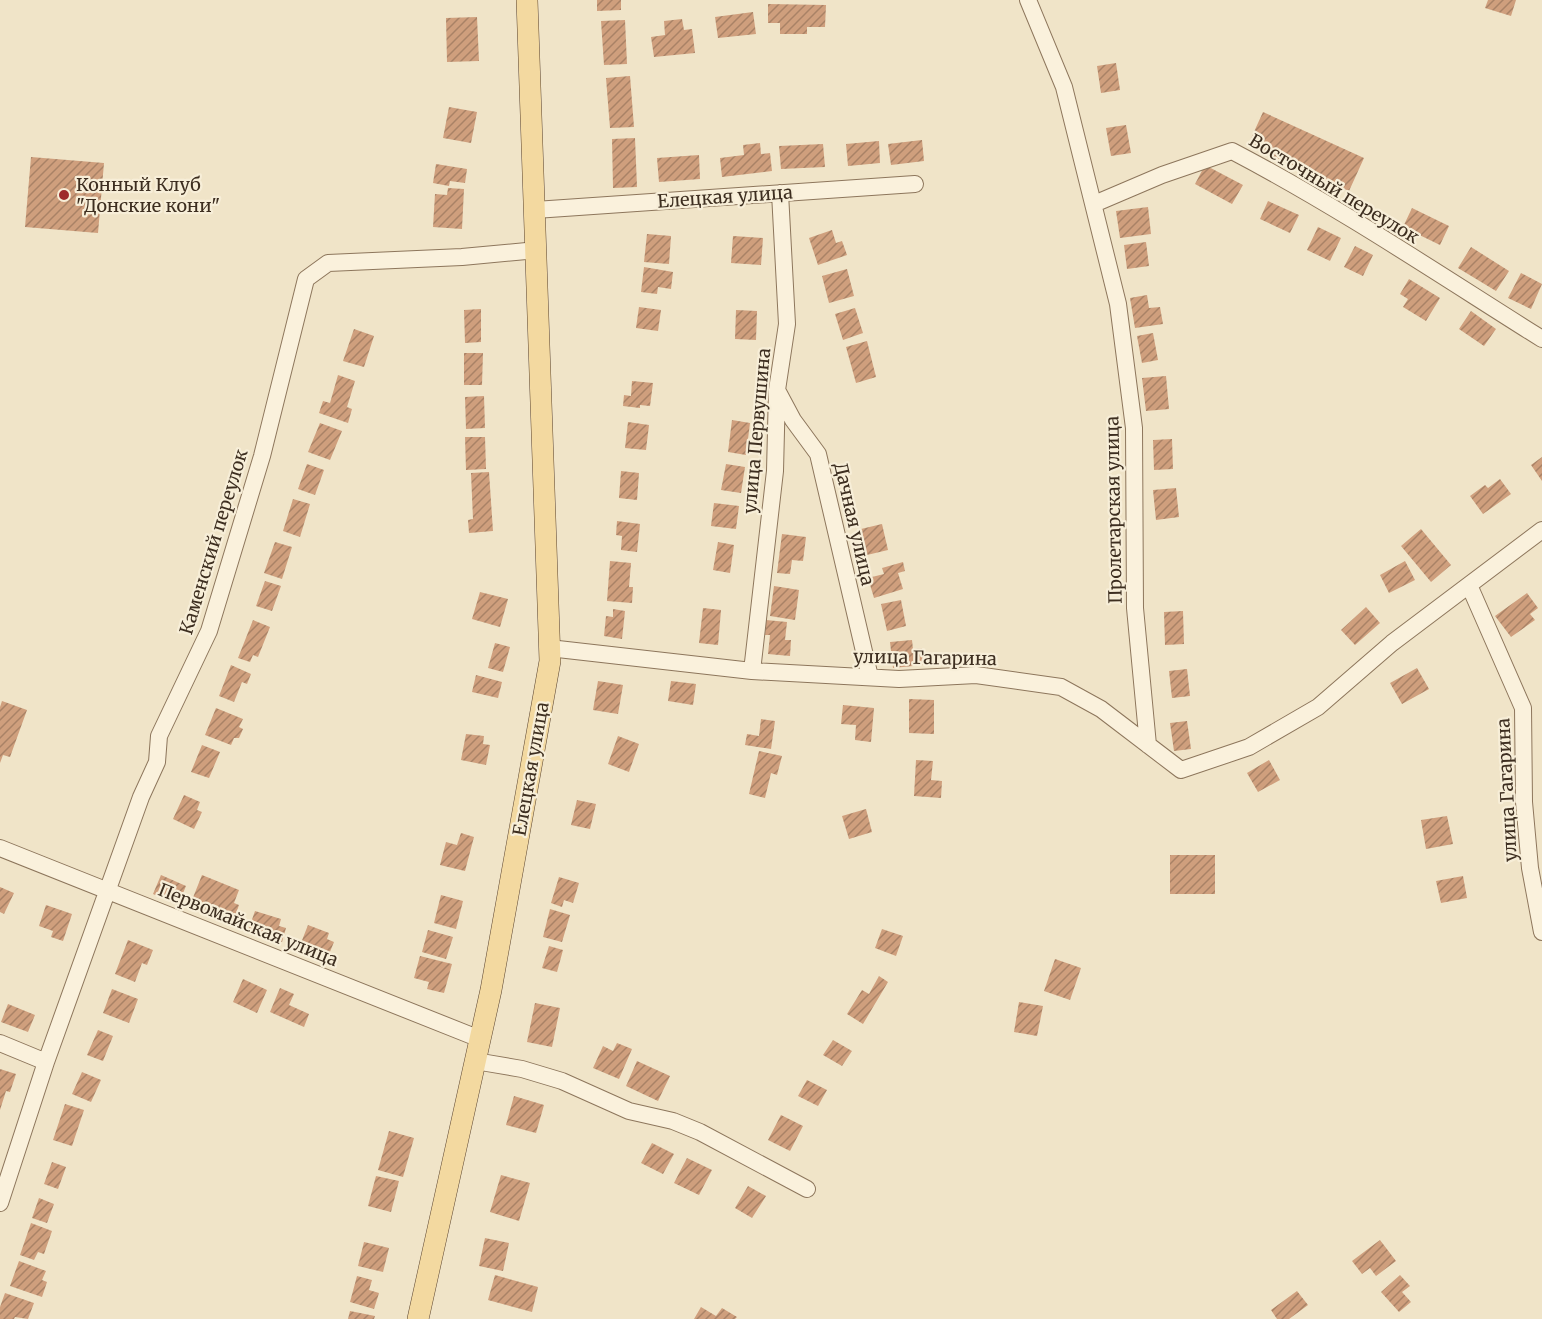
<svg xmlns="http://www.w3.org/2000/svg" width="1542" height="1319" viewBox="0 0 1542 1319" font-family="Merriweather,serif">
<style>
.building{fill:url(#building-hatch)}
.lines{fill:none;stroke-linecap:round;stroke-linejoin:round}
.minor-casing{stroke:#8d765c;stroke-width:18}
.major-casing{stroke:#5b4430;stroke-width:22}
.minor{stroke:#faf1dc;stroke-width:16}
.major{stroke:#f3d9a0;stroke-width:21}
.poi-dot{fill:#9e2a2b;stroke:#f7eed8;stroke-width:2}
.labels{text-anchor:middle;stroke-width:4.5;stroke-linejoin:round;paint-order:stroke}
.poi-label{font-size:18px;fill:#3d2e20;stroke:#f7eed8;text-anchor:start}
.street-label{font-size:18px;fill:#3d2e20;stroke:#f7eed8}
</style>
<defs>
<pattern id="building-hatch" width="6" height="6" patternUnits="userSpaceOnUse" patternTransform="scale(1.5)"><rect width="6" height="6" fill="#cf9f7d"/><path d="M-1 1l2-2M0 6l6-6M5 7l2-2" fill="none" stroke="#a98266"/></pattern>
</defs>
<rect width="100%" height="100%" fill="#f0e4c8"/>
<!-- building -->
<path class="building" d="M597 0H621V10L597 11Z
M1488 0H1516L1511 16 1485 8Z
M768 4 826 5 825 27H807V34H780V23H768Z
M753 12 756 34 718 38 715 17Z
M477 17 479 61 447 62 446 18Z
M682 19 684 30 692 29 695 53 654 57 651 37 665 35 664 21Z
M625 20 627 64 604 65 601 21Z
M1116 63 1120 90 1101 93 1097 66Z
M630 76 634 127 610 128 606 78Z
M449 107 477 112 471 143 443 138Z
M1263 112 1364 158 1349 191 1248 145Z
M1126 125 1131 153 1111 156 1106 128Z
M635 138 637 187 613 188 612 139Z
M922 140 924 161 891 165 888 144Z
M879 141 880 163 848 166 846 144Z
M760 143 761 154 770 153 772 171 722 177 720 158 744 155 743 145Z
M823 144 825 167 781 169 779 146Z
M699 155 700 179 659 182 657 158Z
M31 157 104 163 98 233 25 227Z
M436 164 467 169 465 183 450 181 449 186 433 183Z
M1205 165 1243 185 1232 204 1195 184Z
M448 188 464 189 462 229 433 227 435 194 447 195Z
M1268 201 1299 215 1290 233 1260 219Z
M1148 207 1151 234 1120 238 1116 211Z
M1412 208 1449 226 1440 245 1403 227Z
M1318 227 1341 238 1330 261 1307 250Z
M832 230 836 243 842 241 847 255 818 265 809 238Z
M647 234 671 236 669 264 644 262Z
M733 236 763 238 761 265 731 263Z
M1146 242 1149 266 1127 269 1124 245Z
M1355 246 1373 255 1363 276 1344 267Z
M1471 247 1509 271 1496 291 1458 268Z
M644 267 673 272 671 289 658 287 657 294 641 292Z
M847 269 854 296 829 303 822 276Z
M1521 273 1542 284 1531 309 1508 298Z
M1409 279 1440 298 1426 321 1403 307 1408 299 1400 294Z
M1147 295 1149 308 1160 307 1163 324 1135 328 1130 298Z
M639 307 661 310 658 331 636 328Z
M855 308 863 333 843 340 835 314Z
M481 309V342L465 343 464 310Z
M736 310 757 311 756 340 735 339Z
M1471 311 1496 329 1484 346 1459 329Z
M354 329 374 336 364 367 343 361Z
M1153 333 1158 360 1142 363 1137 336Z
M867 341 876 377 856 383 846 347Z
M464 353H483L482 385H464Z
M338 375 355 381 347 407 352 409 348 423 319 413 323 401 330 403Z
M1166 376 1169 409 1146 411 1142 378Z
M632 381 653 383 650 406 640 405V408L623 406 624 395 631 396Z
M484 396 485 428 466 429 465 397Z
M732 420 750 423 746 455 728 452Z
M628 422 649 425 646 450 625 448Z
M320 423 342 431 330 460 308 452Z
M465 437H485L486 469 466 470Z
M1172 439 1173 469 1154 470 1153 440Z
M1542 457V481L1531 465Z
M307 464 324 470 315 495 298 489Z
M726 464 745 467 741 493 721 490Z
M621 471 639 473 637 500 619 498Z
M489 472 493 531 469 533 468 520 473 519 471 473Z
M1500 479 1511 494 1483 514 1470 496 1485 485 1488 488Z
M1176 488 1179 517 1156 520 1153 490Z
M293 499 310 504 300 537 283 531Z
M714 503 739 506 736 529 711 526Z
M617 521 640 524 637 552 621 550 622 536 616 535Z
M882 524 888 550 867 555 861 529Z
M1421 529 1451 565 1431 582 1401 546Z
M782 534 806 537 803 561 792 560 790 574 777 573Z
M275 542 292 547 282 579 264 573Z
M718 542 734 545 730 573 713 570Z
M610 561 631 563 629 587H633L632 603 607 601Z
M1405 561 1415 580 1389 593 1380 575Z
M903 562 905 571 898 573 903 589 874 598 868 578 884 574 882 568Z
M265 581 281 586 272 611 256 606Z
M774 586 799 590 795 620 770 616Z
M480 592 508 599 500 627 472 619Z
M1527 593 1538 608 1530 614 1535 620 1511 637 1495 616Z
M901 600 906 626 887 631 881 604Z
M1366 607 1380 623 1355 645 1341 630Z
M703 608 721 610 718 645 699 643Z
M613 609 625 611 622 639 604 636 606 616 613 617Z
M1183 611 1184 644 1165 645 1164 612Z
M253 620 270 627 258 657 253 655 250 662 238 658Z
M766 620 787 622 785 640H791L790 656 768 654 770 635H765Z
M912 640 913 649 922 648 923 665 893 668 890 642Z
M495 643 510 647 503 672 488 668Z
M231 665 251 674 247 684 242 682 234 702 219 696Z
M1417 668 1429 689 1402 704 1390 683Z
M1187 669 1190 696 1172 698 1169 671Z
M476 675 502 682 498 698 472 692Z
M598 681 623 685 618 714 593 710Z
M671 681 696 684 693 705 668 701Z
M909 699 934 700V734L909 733Z
M2 701 27 710 10 757 3 755 0 763V707Z
M843 705 874 708 871 742 855 740 856 725 841 724Z
M216 708 243 719 239 727 243 729 239 738H234L231 745 205 735Z
M761 719 775 721 771 749 745 745 747 734 759 736Z
M1187 721 1191 749 1174 751 1170 723Z
M466 734 484 736 483 744 490 745 486 765 461 760Z
M618 736 639 744 629 772 608 764Z
M202 745 220 752 209 778 191 772Z
M759 751 782 756 777 775 771 773 765 798 749 794Z
M916 760 933 761 931 780 942 781 941 798 914 796Z
M1269 760 1280 780 1258 792 1247 773Z
M184 795 200 802 197 810 202 812 194 829 173 819Z
M577 800 596 804 590 829 571 825Z
M866 809 872 832 849 839 842 816Z
M1447 816 1453 844 1426 849 1421 820Z
M461 833 474 837 465 871 440 865 446 842 457 845Z
M1170 855H1215V894H1170Z
M161 875 186 886 178 905 153 894Z
M202 875 239 890 234 903 239 905 233 922 190 905Z
M1463 876 1467 898 1441 903 1436 881Z
M559 877 579 883 573 903 564 900 562 907 551 903Z
M0 887 14 893 4 914 0 912Z
M441 895 463 901 456 929 434 923Z
M46 905 72 914 63 941 51 937 53 931 39 926Z
M550 909 570 915 562 942 543 937Z
M255 911 281 919 279 926 286 928 282 942 248 931Z
M308 925 329 933 327 939 334 942 327 959 299 948Z
M882 929 903 936 896 956 875 948Z
M428 930 453 937 446 959 422 952Z
M128 940 153 950 147 965 142 963 135 982 115 974Z
M549 946 563 950 557 972 542 968Z
M420 956 452 964 444 993 427 989 429 982 414 978Z
M1055 959 1081 968 1070 1000 1044 991Z
M879 976 888 982 863 1024 847 1014 862 990 869 994Z
M243 979 267 990 257 1013 233 1002Z
M280 988 294 994 289 1005 309 1014 304 1027 270 1012Z
M112 989 138 999 129 1023 103 1013Z
M1019 1002 1043 1006 1037 1036 1014 1032Z
M535 1003 560 1008 552 1047 527 1042Z
M8 1004 35 1015 28 1032 1 1022Z
M98 1030 113 1036 103 1061 87 1055Z
M833 1040 852 1051 842 1066 823 1055Z
M617 1043 632 1049 619 1079 593 1068 603 1046 613 1051Z
M637 1061 670 1076 658 1101 626 1086Z
M0 1069 16 1074 10 1092 6 1091 0 1110Z
M82 1072 101 1080 91 1102 72 1094Z
M807 1080 827 1090 818 1106 798 1096Z
M514 1096 544 1105 536 1133 506 1125Z
M65 1104 84 1110 72 1146 53 1140Z
M781 1115 803 1126 790 1151 768 1140Z
M389 1131 414 1138 403 1177 378 1170Z
M652 1143 674 1154 663 1174 641 1163Z
M687 1158 712 1170 699 1195 674 1183Z
M52 1162 66 1167 58 1189 44 1184Z
M501 1175 530 1183 519 1221 490 1212Z
M376 1176 399 1181 391 1212 368 1206Z
M748 1186 766 1196 752 1218 735 1208Z
M39 1198 54 1204 47 1223 32 1218Z
M31 1223 52 1231 44 1254 38 1252 34 1260 20 1255Z
M485 1238 509 1243 503 1271 479 1266Z
M1380 1240 1396 1261 1376 1276 1370 1268 1362 1274 1352 1261Z
M364 1242 389 1248 383 1272 358 1266Z
M19 1261 46 1271 42 1280 47 1282 42 1297 10 1286Z
M495 1275 538 1287 532 1312 488 1300Z
M1400 1275 1410 1286 1402 1292 1411 1302 1399 1312 1381 1292Z
M357 1276 372 1280 369 1290 379 1293 374 1309 350 1302Z
M1297 1291 1308 1305 1289 1319H1277L1271 1310Z
M5 1293 34 1303 28 1319 15 1317 14 1319H0V1307Z
M701 1307 716 1316 722 1308 737 1317 735 1319H694Z
M350 1311 375 1316 374 1319H348Z"/>
<g class="lines">
<!-- minor casing -->
<g class="minor-casing">
<path id="minor" d="M1028 0 1064 87 1118 304 1134 428 1135 608 1148 745
M1094 204 1162 175 1232 151C1339 207 1440 275 1542 339
M535 210 915 184
M777 390 793 420 818 454 870 677
M1469 585 1523 708 1524 802 1530 868 1542 932
M549 648 752 671 899 679 976 675 1061 687 1101 709 1181 770 1249 747 1318 707 1392 643 1542 530
M752 671 775 471 777 390 787 324 780 193
M0 848 480 1039
M0 1043 46 1062
M475 1061 522 1069 562 1081 629 1111 673 1121 700 1132 807 1189
M0 1203 46 1062 141 797 157 762 159 736 209 631 262 456 306 279 328 263 462 257 537 250"/>
</g>
<!-- major casing -->
<g class="major-casing">
<path id="major" d="M418 1319 491 990 550 661 527 0"/>
</g>
<!-- minor -->
<use href="#minor" class="minor"/>
<!-- major -->
<use href="#major" class="major"/>
</g>
<!-- markers -->
<circle class="poi-dot" cx="64" cy="195" r="6"/>
<g class="labels">
<!-- poi labels -->
<g class="poi-label">
<text x="76" y="191">Конный Клуб<tspan x="76" dy="21">"Донские кони"</tspan></text>
</g>
<!-- street labels -->
<g class="street-label">
<text transform="translate(1334 189) rotate(31)" y="6">Восточный переулок</text>
<text transform="translate(725 197) rotate(-4)" y="6">Елецкая улица</text>
<text transform="translate(757 431) rotate(-85)" y="6">улица Первушина</text>
<text transform="translate(1114 510) rotate(-91)" y="6">Пролетарская улица</text>
<text transform="translate(854 524) rotate(77)" y="6">Дачная улица</text>
<text transform="translate(214 542) rotate(-73)" y="6">Каменский переулок</text>
<text transform="translate(925 658) rotate(1)" y="6">улица Гагарина</text>
<text transform="translate(531 769) rotate(-80)" y="6">Елецкая улица</text>
<text transform="translate(1507 790) rotate(-93)" y="6">улица Гагарина</text>
<text transform="translate(248 925) rotate(22)" y="6">Первомайская улица</text>
</g>
</g>
</svg>
